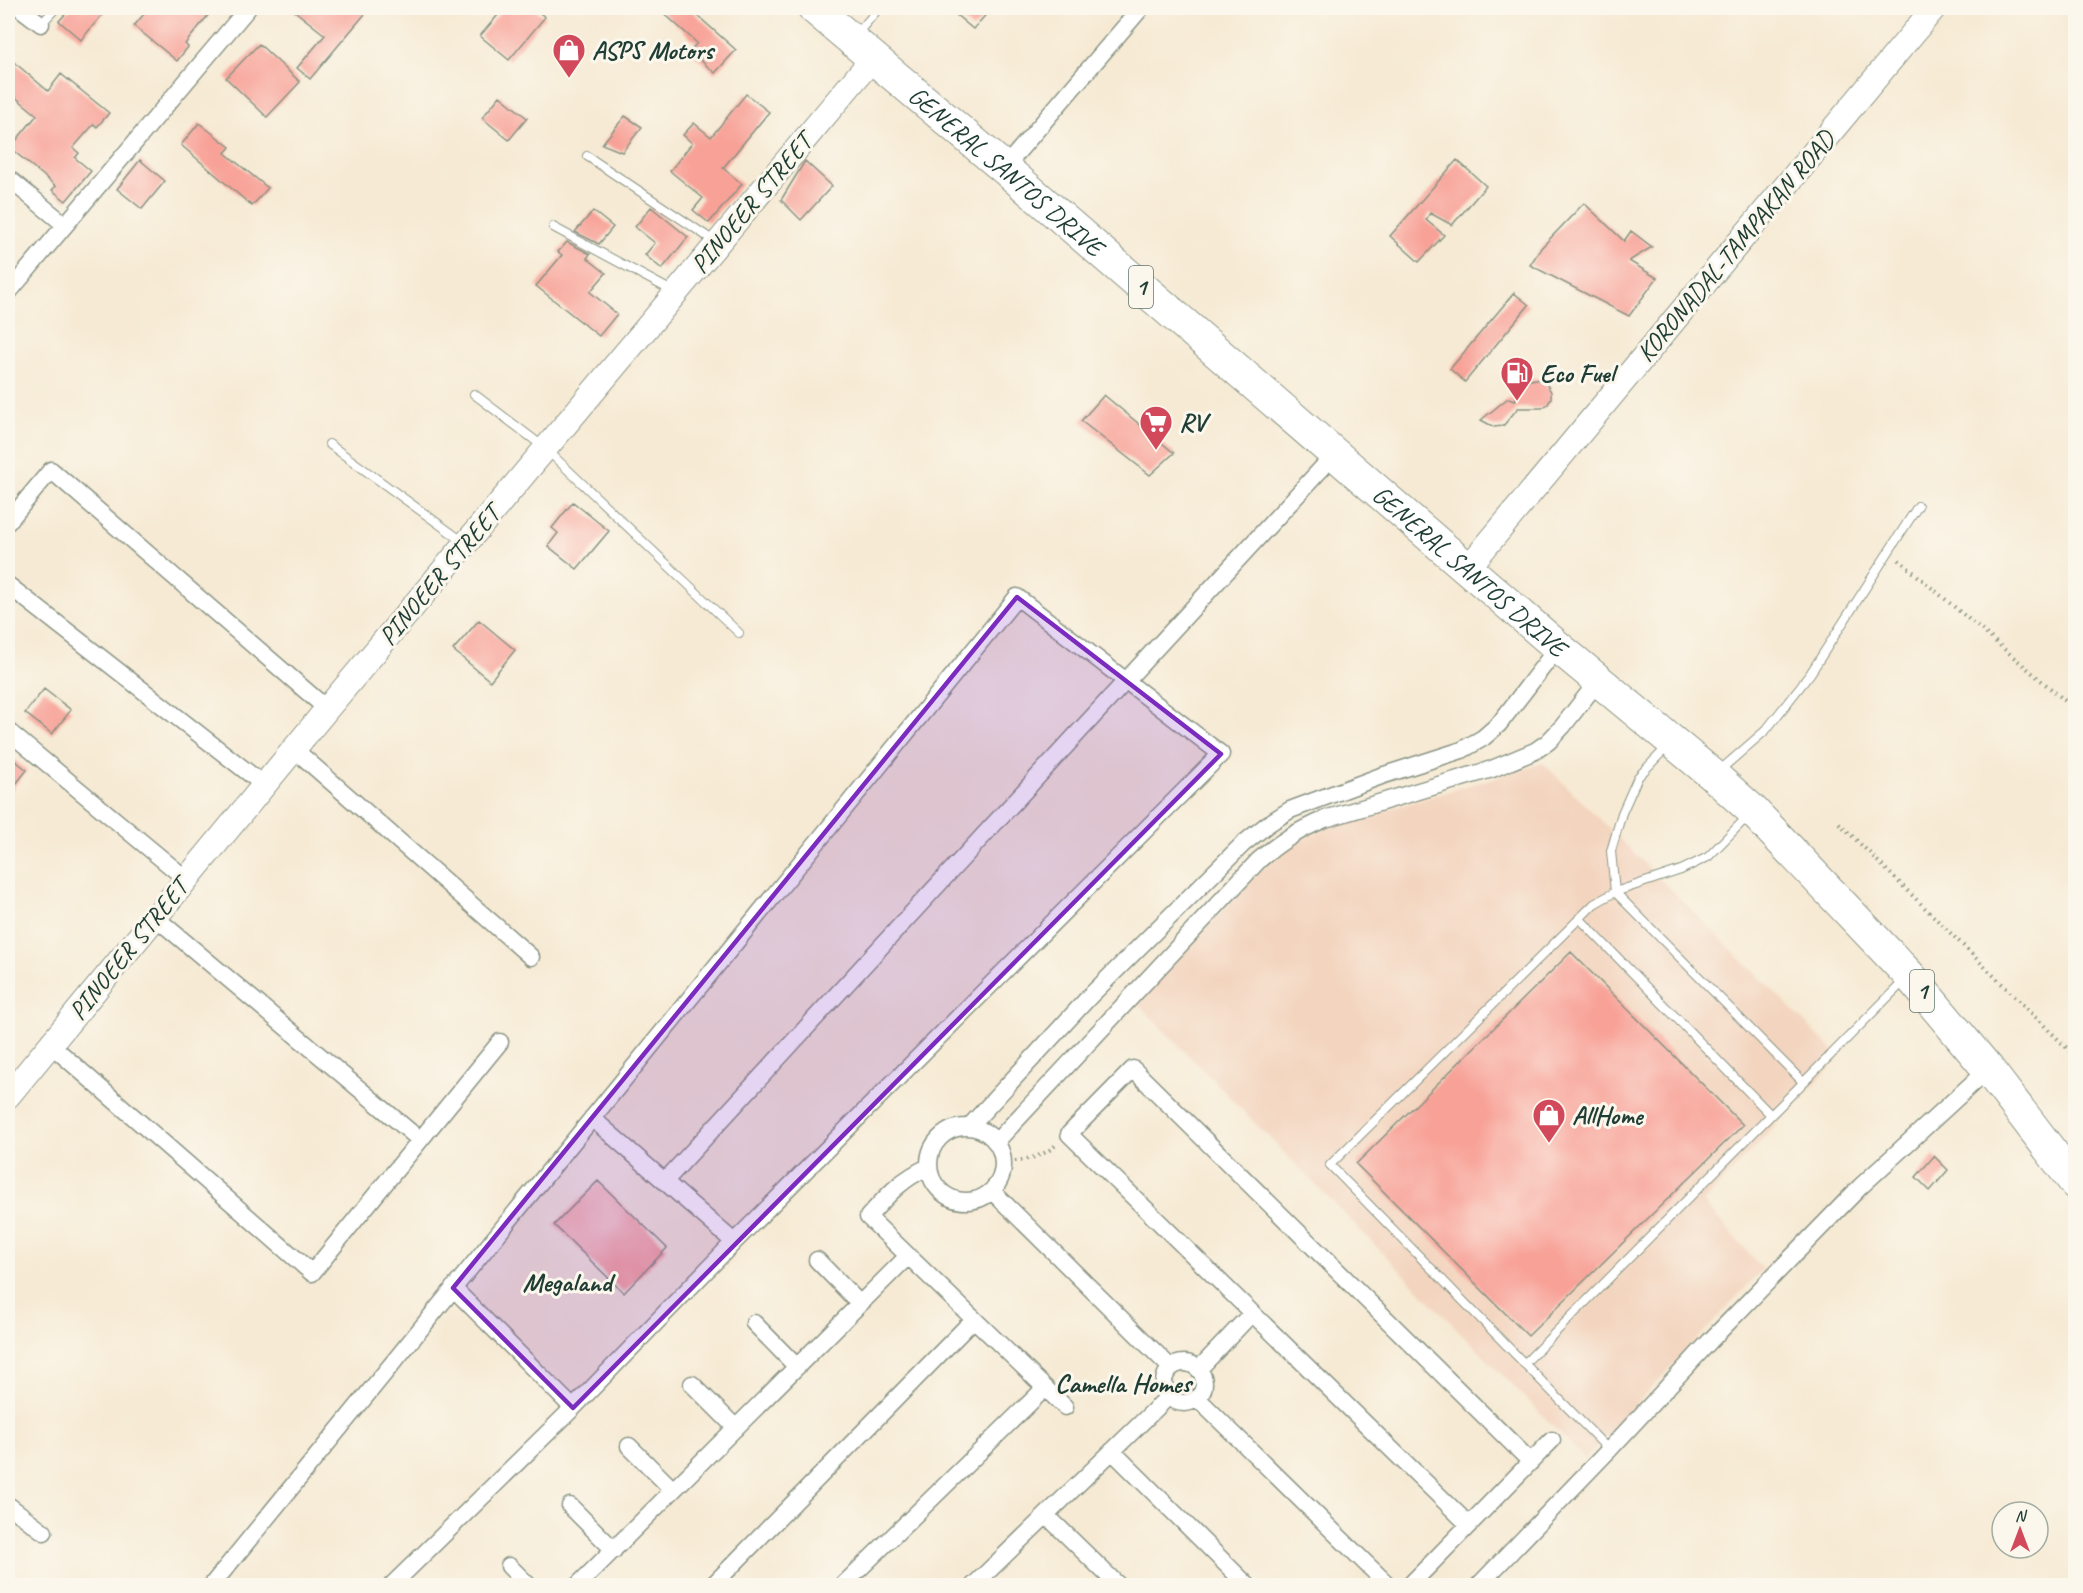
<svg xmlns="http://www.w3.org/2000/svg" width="2083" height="1593" viewBox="0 0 2083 1593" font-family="Caveat,sans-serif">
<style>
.built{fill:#f3d4be}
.building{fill:#f8a197}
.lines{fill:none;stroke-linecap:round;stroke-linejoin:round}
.lane-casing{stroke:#8a9484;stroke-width:10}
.street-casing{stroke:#8a9484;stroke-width:19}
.secondary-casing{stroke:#8a9484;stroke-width:26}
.highway-casing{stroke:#8a9484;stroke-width:34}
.path{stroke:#8a9484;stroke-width:4;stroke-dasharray:1.5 4.5;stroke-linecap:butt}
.lane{stroke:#fff;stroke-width:8}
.street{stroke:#fff;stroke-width:16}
.secondary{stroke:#fff;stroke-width:24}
.highway{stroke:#fff;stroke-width:32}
.marked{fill:#7b2cbf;fill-opacity:0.2;stroke:#7b2cbf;stroke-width:4.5;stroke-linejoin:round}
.labels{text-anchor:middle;stroke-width:6;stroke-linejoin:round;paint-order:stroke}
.shield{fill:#fbf7ec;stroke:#61756b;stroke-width:1.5}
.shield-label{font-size:24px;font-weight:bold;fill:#1f3d34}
.poi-label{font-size:26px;font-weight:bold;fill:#1f3d34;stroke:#fbf7ec;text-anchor:start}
.street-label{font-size:26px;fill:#1f3d34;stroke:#fbf7ec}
.neighbourhood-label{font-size:27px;font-weight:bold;fill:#1f3d34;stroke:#fbf7ec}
</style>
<rect width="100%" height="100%" fill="#fbf7ec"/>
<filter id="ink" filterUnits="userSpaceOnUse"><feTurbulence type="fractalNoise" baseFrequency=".0167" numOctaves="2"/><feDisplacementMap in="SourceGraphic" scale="12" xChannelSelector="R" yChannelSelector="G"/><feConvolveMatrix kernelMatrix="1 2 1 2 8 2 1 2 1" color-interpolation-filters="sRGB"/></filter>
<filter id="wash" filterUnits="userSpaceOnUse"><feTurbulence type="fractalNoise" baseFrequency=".008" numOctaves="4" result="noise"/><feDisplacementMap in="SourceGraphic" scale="24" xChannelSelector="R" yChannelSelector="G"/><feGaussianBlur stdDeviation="1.35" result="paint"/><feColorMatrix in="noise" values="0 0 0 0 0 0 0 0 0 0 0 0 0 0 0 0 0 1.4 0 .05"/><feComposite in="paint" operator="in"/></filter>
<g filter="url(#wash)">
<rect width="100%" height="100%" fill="#f6ead4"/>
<!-- built -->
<path class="built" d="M1543 763 1840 1057 1703 1202 1763 1269 1585 1459 1136 1002 1277 853 1299 840 1332 826Z"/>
<g id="blocks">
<!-- building -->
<path class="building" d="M71 8H108L81 40 59 21Z
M149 8H214L185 44 188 47 177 61 134 26Z
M291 8H370L310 79 297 68 325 35Z
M504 8H533L545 17 509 60 480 36Z
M658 8H689L736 50 715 73 690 51 697 43Z
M948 8H992L973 29Z
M259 44 300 82 267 117 226 78Z
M8 57 48 91 61 74 109 113 97 127 94 124 73 148 79 153 75 158 91 171 66 201 52 190 56 186 10 148 37 115 8 91Z
M746 94 769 112 723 168 742 184 709 223 693 210 703 198 670 171 692 143 683 135 694 123 711 137Z
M500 96 527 118 509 140 482 118Z
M625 116 642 127 622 152 602 144Z
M199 123 230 147 225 153 268 188 252 206 181 145Z
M140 160 165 181 142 209 117 189Z
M1457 160 1486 186 1452 225 1430 213 1426 220 1444 235 1419 262 1390 236Z
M805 161 832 186 801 220 781 200Z
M1584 203 1624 241 1631 231 1652 247 1629 261 1657 278 1629 316 1530 265 1541 248Z
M651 207 688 237 662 269 645 255 655 243 635 227Z
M593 211 613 227 599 244 575 232Z
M567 242 590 254 587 258 606 273 590 292 617 314 599 336 536 286 562 255 558 252Z
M1514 293 1529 305 1465 382 1450 369Z
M1537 379 1546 383 1551 392V399L1548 404 1542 408H1518L1503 426 1494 427 1481 420 1508 398 1515 400 1525 384 1530 380Z
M1104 395 1174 453 1150 475 1081 421Z
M573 502 609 531 577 569 548 546 558 533 552 528Z
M479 620 515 650 490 681 453 650Z
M44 689 71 710 52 734 25 713Z
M8 755 27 770 8 794Z
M1571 952 1743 1125 1528 1336 1356 1164Z
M1934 1156 1948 1170 1930 1191 1916 1177Z
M598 1181 667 1248 624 1293 554 1225Z"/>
</g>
</g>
<g filter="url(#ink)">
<use href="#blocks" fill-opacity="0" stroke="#8a9484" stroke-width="1.5"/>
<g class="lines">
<!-- lane casing -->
<g class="lane-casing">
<path id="lane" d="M41 24 56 8
M856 35 879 8
M587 156 717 243
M553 227 674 292
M474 394 545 448 739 633
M329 444 465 543
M1669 745 1638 777 1622 813 1611 851 1615 892 1803 1082
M1719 771 1766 730 1810 674 1918 506
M1579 918 1771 1115
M1524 1364 1906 979
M1609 1450 1330 1165 1594 904 1615 892 1681 870 1708 857 1749 815"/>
</g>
<!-- street casing -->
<g class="street-casing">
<path id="street" d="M20 8 41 24
M1004 168 1141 8
M8 178 64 224
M8 293 248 8
M8 522 51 470 327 709
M8 585 264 785
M8 731 186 879
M294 749 531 957
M155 917 420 1140
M50 1044 312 1273 500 1042
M592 1118 734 1242
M929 1164a37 37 0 1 1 74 0a37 37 0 1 1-74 0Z
M969 1127 1090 996 1243 844 1268 824 1290 810 1381 776 1462 750 1483 738 1499 724 1558 647
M996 1142 1259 860C1281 841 1299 830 1325 819L1492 769 1535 751 1548 742 1563 726 1598 681
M928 1167C900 1180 888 1195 868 1217L1065 1407
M665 1181 1334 455
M992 1191 1170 1367
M817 1260 860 1304
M453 1288 573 1408
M754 1323 797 1367
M1164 1383a20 20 0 1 1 40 0a20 20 0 1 1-40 0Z
M1199 1369 1252 1313
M692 1384 736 1428
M1197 1398 1389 1586
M629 1446 673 1490
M1112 1451 1248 1586
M8 1505 44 1532
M570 1506 614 1550
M1046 1515 1119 1586
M1469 1525 1069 1134 1133 1069 1531 1462
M509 1566 529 1586
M211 1586 1017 597 1221 754 734 1242 573 1408 391 1586
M577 1586 908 1256
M712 1586 974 1319
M842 1586 1045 1388
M973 1586 1168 1397
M1409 1586 1552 1440
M1478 1586 1609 1450 1710 1341 1860 1187 1988 1069"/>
</g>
<!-- secondary casing -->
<g class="secondary-casing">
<path id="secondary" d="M1467 569 1934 8
M8 1096 327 709 873 58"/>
</g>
<!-- highway casing -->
<g class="highway-casing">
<g id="highway">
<path id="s1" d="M814 8 1004 168 1558 647 1714 776 1753 811 1909 975 1988 1069 2076 1184"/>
</g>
</g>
<!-- path -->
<path class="path" d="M1899 560 2076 710
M1839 823 2076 1057
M1003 1162C1022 1161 1041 1158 1056 1145"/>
<!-- lane -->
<use href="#lane" class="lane"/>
<!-- street -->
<use href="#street" class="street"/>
<!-- secondary -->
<use href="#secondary" class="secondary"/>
<!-- highway -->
<use href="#highway" class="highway"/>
</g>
</g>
<!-- marked area -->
<path class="marked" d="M1017 597 1221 754 573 1408 453 1288Z"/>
<!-- icons -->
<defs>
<g id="shop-pin" transform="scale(1.725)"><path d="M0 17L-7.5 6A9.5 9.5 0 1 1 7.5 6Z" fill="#d1495b" stroke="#fbf7ec"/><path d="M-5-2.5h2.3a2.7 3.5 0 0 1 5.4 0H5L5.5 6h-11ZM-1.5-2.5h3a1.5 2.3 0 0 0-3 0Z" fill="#fff"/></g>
<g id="fuel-pin" transform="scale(1.725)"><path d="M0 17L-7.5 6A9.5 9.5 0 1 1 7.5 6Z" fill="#d1495b" stroke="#fbf7ec"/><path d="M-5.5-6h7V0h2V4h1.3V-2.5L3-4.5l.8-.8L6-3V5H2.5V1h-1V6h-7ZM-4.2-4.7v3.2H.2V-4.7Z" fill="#fff"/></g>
<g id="supermarket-pin" transform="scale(1.725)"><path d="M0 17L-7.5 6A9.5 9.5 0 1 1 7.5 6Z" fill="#d1495b" stroke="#fbf7ec"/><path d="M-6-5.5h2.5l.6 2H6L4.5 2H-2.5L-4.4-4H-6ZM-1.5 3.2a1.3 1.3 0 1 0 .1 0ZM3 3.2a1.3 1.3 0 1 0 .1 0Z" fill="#fff"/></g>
</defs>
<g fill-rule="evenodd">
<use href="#shop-pin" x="569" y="50"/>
<use href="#fuel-pin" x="1517" y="373"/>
<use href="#supermarket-pin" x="1156" y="422"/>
<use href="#shop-pin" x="1549" y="1115"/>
</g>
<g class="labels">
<!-- shield labels -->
<g class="shield">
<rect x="1129" y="266" width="24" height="42" rx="4.5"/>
<rect x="1910" y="970" width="24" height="42" rx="4.5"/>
</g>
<g class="shield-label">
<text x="1141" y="295">1</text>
<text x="1922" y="999">1</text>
</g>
<!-- poi labels -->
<g class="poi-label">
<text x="592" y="59">ASPS Motors</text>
<text x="1540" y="382">Eco Fuel</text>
<text x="1179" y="431">RV</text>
<text x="1572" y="1124">AllHome</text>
</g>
<!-- street labels -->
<g class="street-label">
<text dy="9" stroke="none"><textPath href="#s1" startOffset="252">GENERAL SANTOS DRIVE</textPath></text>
<text transform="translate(751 203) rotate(-50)" y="9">PINOEER STREET</text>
<text transform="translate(1735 246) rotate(-50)" y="9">KORONADAL-TAMPAKAN ROAD</text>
<text dy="9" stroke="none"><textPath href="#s1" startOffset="864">GENERAL SANTOS DRIVE</textPath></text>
<text transform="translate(439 575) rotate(-50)" y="9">PINOEER STREET</text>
<text transform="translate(128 949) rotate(-51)" y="9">PINOEER STREET</text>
</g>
<!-- neighbourhood labels -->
<g class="neighbourhood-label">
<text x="567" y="1291">Megaland</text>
<text x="1123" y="1392">Camella Homes</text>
</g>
</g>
<!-- margin -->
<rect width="2083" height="1593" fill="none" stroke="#fbf7ec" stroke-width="30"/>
<!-- north arrow -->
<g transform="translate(2020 1530)"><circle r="28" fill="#fbf7ec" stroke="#a3ada2" stroke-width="1.5"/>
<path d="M0-4.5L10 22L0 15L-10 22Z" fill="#d1495b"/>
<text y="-9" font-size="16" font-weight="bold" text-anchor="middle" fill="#1f3d34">N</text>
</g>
</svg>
